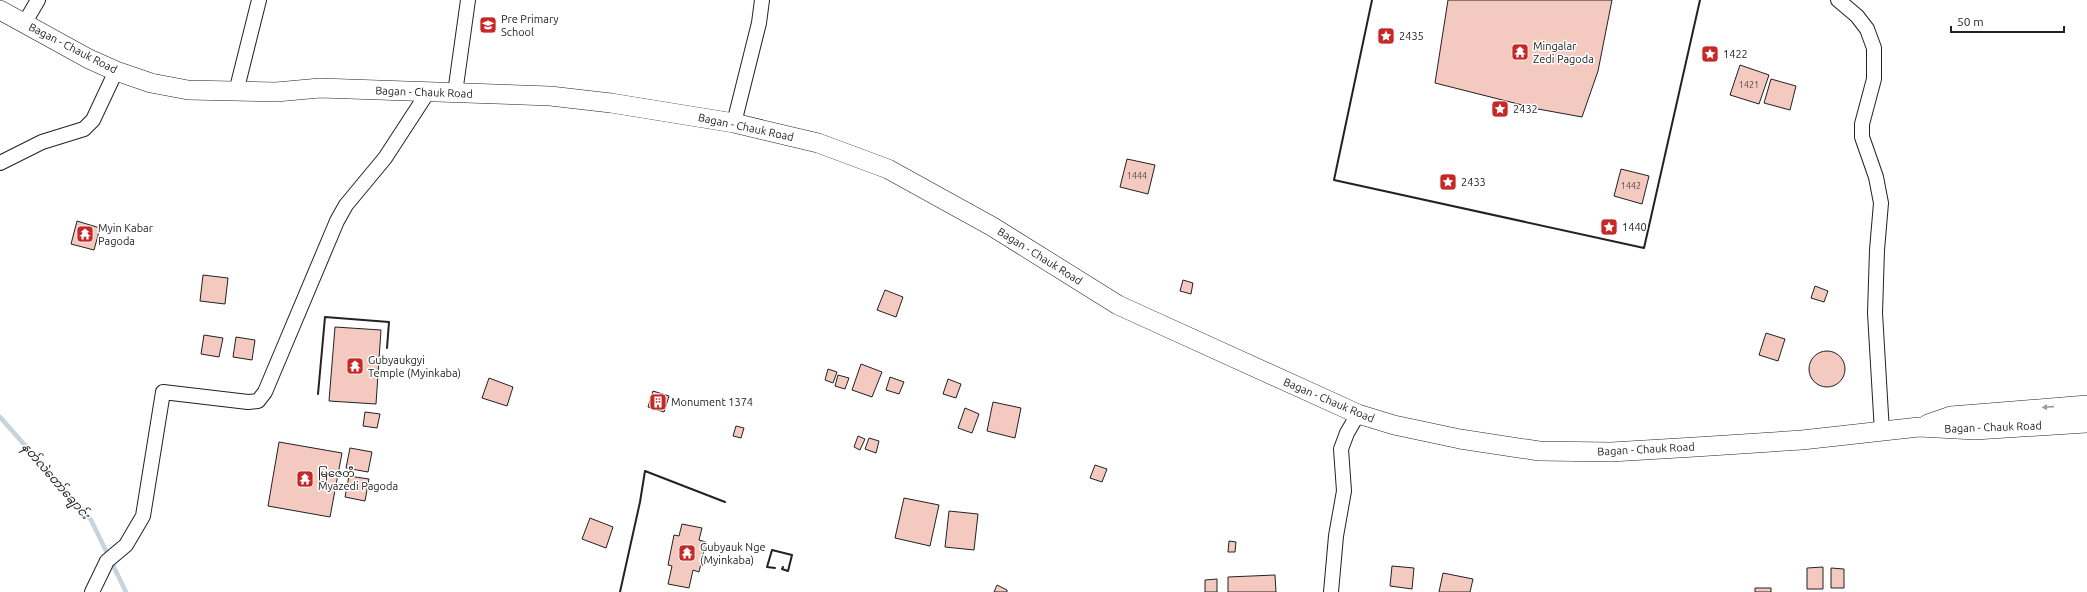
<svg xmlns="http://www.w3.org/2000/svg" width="2087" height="592" viewBox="0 0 2087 592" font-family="Ubuntu,'Noto Sans Myanmar',sans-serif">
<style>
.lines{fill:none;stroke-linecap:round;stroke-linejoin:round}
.stream{stroke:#c7d3dd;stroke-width:4.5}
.building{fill:#f3c9c0;stroke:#222}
.minor-casing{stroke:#222;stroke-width:16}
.secondary-casing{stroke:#222;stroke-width:20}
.minor{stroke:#fff;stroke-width:14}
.secondary{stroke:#fff;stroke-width:19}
.wall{stroke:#222;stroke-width:2}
.oneway{fill:#9c9c9c}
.labels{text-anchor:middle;stroke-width:3;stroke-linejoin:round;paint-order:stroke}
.number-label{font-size:9px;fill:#564c4a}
.poi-label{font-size:11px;fill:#222;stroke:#fff;text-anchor:start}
.street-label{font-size:11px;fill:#222;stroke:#fff}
.water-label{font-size:12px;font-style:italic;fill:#222;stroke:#fff}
</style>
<rect width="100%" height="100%" fill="#fff"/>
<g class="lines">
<!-- stream -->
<path class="stream" d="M0 417 91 520 126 592"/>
</g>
<!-- building -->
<path class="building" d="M1448 0H1612L1598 71 1582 117 1538 109 1435 83Z
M1740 65 1769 75 1759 104 1730 95Z
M1771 79 1796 86 1790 110 1764 103Z
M1127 159 1155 165 1148 194 1120 187Z
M1621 169 1649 176 1642 204 1614 196Z
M77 221 100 228 94 250 71 244Z
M203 275 228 278 225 304 200 301Z
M1183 280 1193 283 1191 294 1180 291Z
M1815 286 1828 291 1824 302 1811 298Z
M885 290 903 297 896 317 877 310Z
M335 327 381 330 376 404 329 401Z
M1766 333 1785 339 1778 361 1759 355Z
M204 335 223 338 219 357 201 354Z
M236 337 255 340 252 360 233 357Z
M1809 369a18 18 0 1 1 36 0a18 18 0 1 1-36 0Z
M861 364 882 372 872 397 852 390Z
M828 369 837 372 833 383 825 380Z
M838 375 849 378 845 389 835 386Z
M890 377 904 382 899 394 886 390Z
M489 378 513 387 507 406 482 398Z
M948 379 961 384 956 398 943 394Z
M653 391 669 396 664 412 648 407Z
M993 402 1021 408 1015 438 987 431Z
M965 408 979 414 972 433 958 428Z
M365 412 380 414 377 428 363 426Z
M736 426 744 428 741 438 733 436Z
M858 436 865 439 860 450 854 447Z
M869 438 879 441 876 453 865 449Z
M279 442 342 453 330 517 268 506Z
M350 448 372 452 368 472 346 468Z
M1095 465 1107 469 1102 482 1090 478Z
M349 476 369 479 365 501 345 497Z
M904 498 939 505 930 546 895 538Z
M949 511 978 514 974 550 945 547Z
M590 518 613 527 606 548 582 539Z
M682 524 702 528 699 540 706 542 699 572 693 570 689 588 668 584 672 566 668 565 674 535 679 536Z
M1229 541 1236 542 1235 552H1228Z
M1392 566 1414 568 1412 589 1390 586Z
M1823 567V589H1807V568Z
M1831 568 1844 569V588H1831Z
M1443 573 1473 579 1470 592H1439Z
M1275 575 1276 592H1228V577Z
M1217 579V592H1205V580Z
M997 585 1007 590V592H994Z
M1755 588H1771V592H1755Z"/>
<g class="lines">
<!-- minor casing -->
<g class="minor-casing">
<path id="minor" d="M1838 0 1857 16 1867 29 1874 48V79L1862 124V137L1876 177 1881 203 1877 250 1875 313 1882 432
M24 24 38 0
M236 92 259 0
M455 93 468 0
M734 123 759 23 762 0
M0 163 42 142 84 129 93 120 116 71
M92 592 107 561 126 545 143 516 163 392 248 402 258 401 265 392 337 221 346 205 385 158 428 92
M1331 592 1336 536 1344 491 1341 449 1347 433 1358 414"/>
</g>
<!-- secondary casing -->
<g class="secondary-casing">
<path id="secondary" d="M0 10 89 59 116 71 151 83 188 90 276 92 320 88 550 96 611 103 734 123 818 143 888 169 993 227 1118 305 1358 414 1394 425 1460 439 1539 451 1611 452 1695 447 1802 440 1919 427 1975 430 2087 423
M1928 424 1951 416 2087 405"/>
</g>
<!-- minor -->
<use href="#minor" class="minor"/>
<!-- secondary -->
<use href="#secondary" class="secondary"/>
<!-- wall -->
<path class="wall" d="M1372 0 1334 180 1644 248 1700 0
M318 394 325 317 389 322 387 348
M775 568 767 567 772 550 792 555 788 571 782 569 783 567
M620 592 640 502 645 471 725 502"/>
</g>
<!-- one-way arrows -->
<defs><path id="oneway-solid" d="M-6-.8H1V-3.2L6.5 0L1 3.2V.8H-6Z"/></defs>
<use class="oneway" href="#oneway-solid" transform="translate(2048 407) rotate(176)"/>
<!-- icons -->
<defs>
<g id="school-square" transform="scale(0.9)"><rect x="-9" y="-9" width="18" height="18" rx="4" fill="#c62828" stroke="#fff"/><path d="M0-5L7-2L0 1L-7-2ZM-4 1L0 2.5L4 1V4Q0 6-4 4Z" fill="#fff"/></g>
<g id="sight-square" transform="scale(0.9)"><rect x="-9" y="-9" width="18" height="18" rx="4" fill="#c62828" stroke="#fff"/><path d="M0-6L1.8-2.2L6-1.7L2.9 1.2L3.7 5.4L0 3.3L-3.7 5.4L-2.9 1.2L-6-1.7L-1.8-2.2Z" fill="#fff"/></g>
<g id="temple-square" transform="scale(0.9)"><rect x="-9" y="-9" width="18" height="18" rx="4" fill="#c62828" stroke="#fff"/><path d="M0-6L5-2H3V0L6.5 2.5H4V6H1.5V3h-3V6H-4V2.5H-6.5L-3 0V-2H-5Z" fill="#fff"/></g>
<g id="building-square" transform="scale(0.9)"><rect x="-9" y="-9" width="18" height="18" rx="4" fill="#c62828" stroke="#fff"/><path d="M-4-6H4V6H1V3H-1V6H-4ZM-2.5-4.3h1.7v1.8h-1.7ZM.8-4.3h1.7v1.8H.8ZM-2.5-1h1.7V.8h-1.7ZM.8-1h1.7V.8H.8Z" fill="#fff"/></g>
</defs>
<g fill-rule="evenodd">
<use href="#school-square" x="488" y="25"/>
<use href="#sight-square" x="1386" y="36"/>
<use href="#temple-square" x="1520" y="52"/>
<use href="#sight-square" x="1710" y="54"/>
<use href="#sight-square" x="1500" y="109"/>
<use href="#sight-square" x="1448" y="182"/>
<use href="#sight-square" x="1609" y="227"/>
<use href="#temple-square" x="85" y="234"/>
<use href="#temple-square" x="355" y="366"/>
<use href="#building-square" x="658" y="402"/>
<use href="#temple-square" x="305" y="479"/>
<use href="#temple-square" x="687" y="553"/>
</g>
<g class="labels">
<!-- number labels -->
<g class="number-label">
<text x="1749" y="88">1421</text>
<text x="1137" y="179">1444</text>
<text x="1631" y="189">1442</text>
</g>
<!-- poi labels -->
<g class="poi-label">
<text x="501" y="23">Pre Primary<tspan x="501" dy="13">School</tspan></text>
<text x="1399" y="40">2435</text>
<text x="1533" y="50">Mingalar<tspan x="1533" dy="13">Zedi Pagoda</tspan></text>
<text x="1723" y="58">1422</text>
<text x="1513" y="113">2432</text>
<text x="1461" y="186">2433</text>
<text x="1622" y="231">1440</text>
<text x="98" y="232">Myin Kabar<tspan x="98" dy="13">Pagoda</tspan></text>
<text x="368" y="364">Gubyaukgyi<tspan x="368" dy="13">Temple (Myinkaba)</tspan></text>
<text x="671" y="406">Monument 1374</text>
<text x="318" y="477">မြဇေတီ<tspan x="318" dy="13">Myazedi Pagoda</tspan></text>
<text x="700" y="551">Gubyauk Nge<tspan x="700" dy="13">(Myinkaba)</tspan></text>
</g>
<!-- street labels -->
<g class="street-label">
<text transform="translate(73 48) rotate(27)" y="4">Bagan - Chauk Road</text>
<text transform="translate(424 92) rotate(2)" y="4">Bagan - Chauk Road</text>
<text transform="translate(746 127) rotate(12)" y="4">Bagan - Chauk Road</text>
<text transform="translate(1040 256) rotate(32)" y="4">Bagan - Chauk Road</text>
<text transform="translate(1329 400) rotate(23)" y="4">Bagan - Chauk Road</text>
<text transform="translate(1993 427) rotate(-2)" y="4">Bagan - Chauk Road</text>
<text transform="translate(1646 449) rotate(-3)" y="4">Bagan - Chauk Road</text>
</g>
<!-- water labels -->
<g class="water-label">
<text transform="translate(56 481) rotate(49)" y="4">နတ်လဲတော်ချောင်း</text>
</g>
</g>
<!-- scale -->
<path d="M1951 26v6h113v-6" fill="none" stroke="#222222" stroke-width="2"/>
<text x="1957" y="26" font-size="12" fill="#222222" stroke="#ffffff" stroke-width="3" paint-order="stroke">50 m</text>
</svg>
